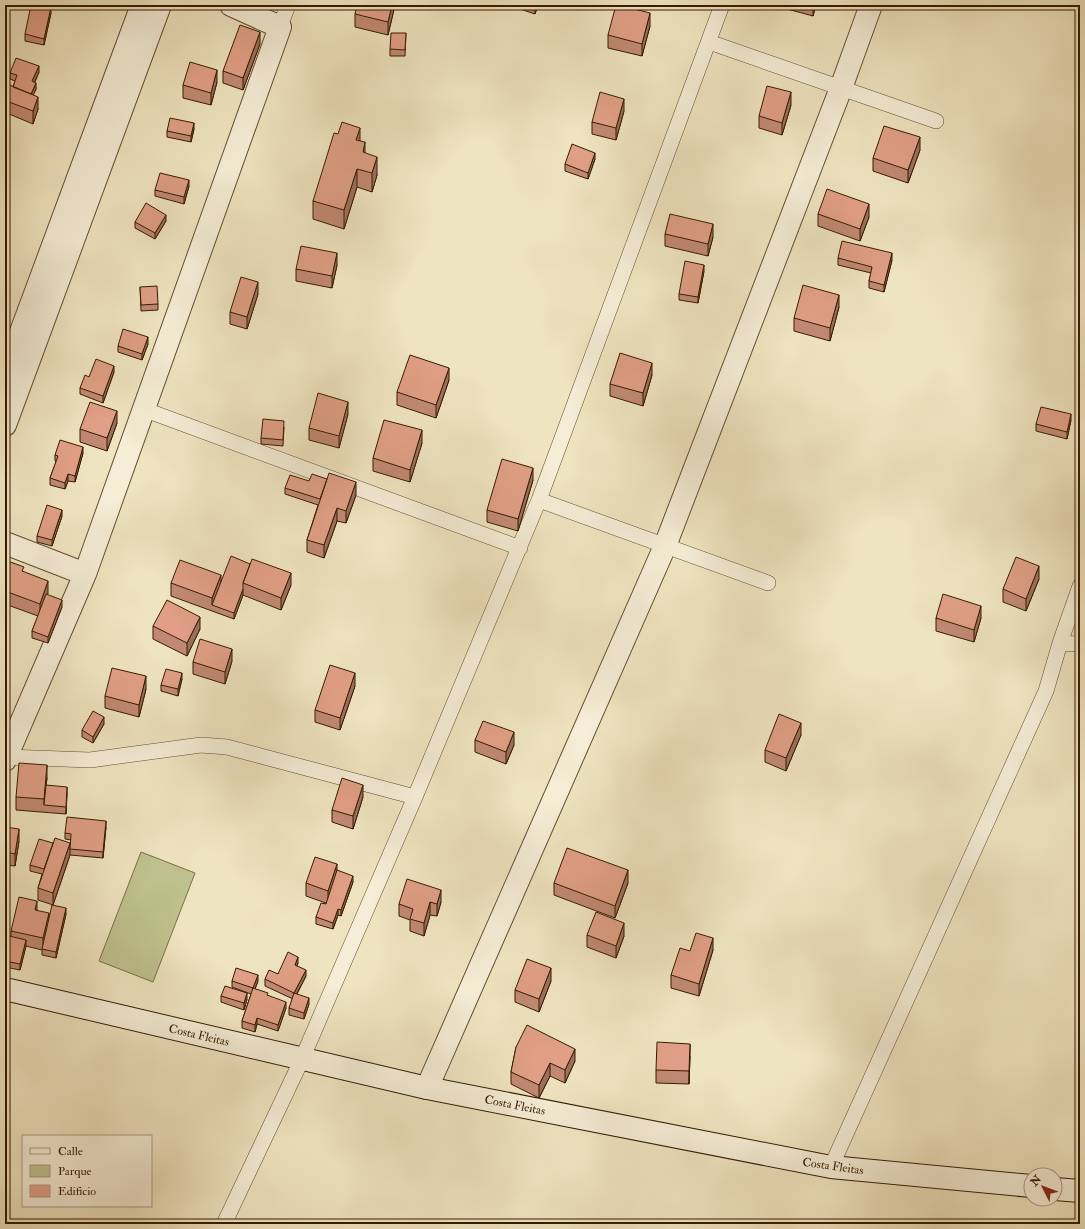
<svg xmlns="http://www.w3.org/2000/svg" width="1085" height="1229" viewBox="0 0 1085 1229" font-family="'IM FELL Double Pica',serif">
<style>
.green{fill:#bfc28e;stroke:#7a6e47}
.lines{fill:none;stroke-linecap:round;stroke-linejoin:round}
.lane-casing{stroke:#644d30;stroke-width:16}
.street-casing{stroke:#644d30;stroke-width:24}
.secondary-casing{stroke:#361b00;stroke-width:24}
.lane{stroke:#f5edd6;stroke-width:15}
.street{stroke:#f5edd6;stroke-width:22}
.secondary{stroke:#f5edd6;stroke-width:22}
.wall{fill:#c18973;stroke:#361b00}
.shaded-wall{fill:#9d6f5e;stroke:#361b00}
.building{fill:#e09f86;stroke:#361b00}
.labels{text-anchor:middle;stroke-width:3;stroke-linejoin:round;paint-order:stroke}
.street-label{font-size:12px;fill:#361b00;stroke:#f5edd6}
</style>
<rect width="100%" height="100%" fill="#efe4c0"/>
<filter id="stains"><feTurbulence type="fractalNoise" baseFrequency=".005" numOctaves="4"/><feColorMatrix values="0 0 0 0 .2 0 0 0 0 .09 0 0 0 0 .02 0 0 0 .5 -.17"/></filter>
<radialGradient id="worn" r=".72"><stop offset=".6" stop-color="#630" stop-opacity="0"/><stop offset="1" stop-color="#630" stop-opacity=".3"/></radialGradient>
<!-- green -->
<path class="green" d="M141 852 195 873 153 982 99 961Z"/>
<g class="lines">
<!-- lane casing -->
<g class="lane-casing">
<path id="lane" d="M280 27 288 5
M709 42 936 121
M143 409 520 548
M539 500 768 583
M1060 643 1080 644
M7 757 90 760 201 745 227 747 415 797
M831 1167 1046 691 1060 643 1080 586
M224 1224 302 1059 415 797 539 500 722 5"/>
</g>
<!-- street casing -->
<g class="street-casing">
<path id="street" d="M5 375 142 5
M5 425 160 5
M5 543 85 574
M5 760 85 574 280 27 231 5
M427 1088 665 546 841 88 871 5"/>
</g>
<!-- secondary casing -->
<g class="secondary-casing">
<path id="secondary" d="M5 989 427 1088 831 1167 1031 1186
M1055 1189 1080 1191"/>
</g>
<!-- lane -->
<use href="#lane" class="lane"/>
<!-- street -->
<use href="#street" class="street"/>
<!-- secondary -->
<use href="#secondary" class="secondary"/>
</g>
<!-- wall -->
<path class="wall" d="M62 5H73L71 8Z
M395 5 388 35 355 27V14Z
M514 5H538L535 14 514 7Z
M787 5H816L813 16 787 9Z
M51 13 44 45 25 41V34Z
M650 26 642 56 608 48V35Z
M406 33 405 56H390V49Z
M260 44 243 90 223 83V71Z
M39 72 35 82 36 89 33 95 38 109 33 124 9 114 5 123V83L13 87 15 81 10 79V73Z
M217 82 211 105 183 98V85Z
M791 105 782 135 759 128V116Z
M624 111 616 140 592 134V122Z
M194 129 191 142 167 137V131Z
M360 141 365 153 377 175 372 192 357 187 344 229 313 219V201Z
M920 150 908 183 873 171V158Z
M595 159 588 179 565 171V164Z
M189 186 184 204 155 196V190Z
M818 214 869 217 860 241 818 226Z
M166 221 155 239 135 228V222Z
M665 234 713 237 708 256 665 246Z
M838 258 892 260 884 292 869 288V281L871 273 838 265Z
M337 265 332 288 296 281V269Z
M704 271 698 303 679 300V294Z
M140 287 158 304V310L141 311Z
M258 294 247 329 230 324V312Z
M839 307 830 341 794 331V318Z
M148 344 142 360 118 352V346Z
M114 372 103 403 80 394V388L89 377Z
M652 375 643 406 610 396V384Z
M449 380 436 418 397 405V392Z
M348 414 339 448 309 440V428Z
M1071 420 1067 439 1036 431V424Z
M117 423 107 451 80 442V429Z
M284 427 283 446 261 444V438Z
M422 443 410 482 373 471V458Z
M83 453 75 482 68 481 65 489 50 485V478L56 462 55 461V455Z
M533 480 518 531 487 522V510Z
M309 481 356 495 346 523 337 521 324 558 307 552V540L318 505 285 494V488Z
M62 516 52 546 37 542V536Z
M5 560 24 572 48 593 47 595 62 607 48 643 32 638V631L38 616 5 604Z
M250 564 291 585 281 610 243 595 234 619 171 596V583L221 581Z
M1039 579 1026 611 1003 602V589Z
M936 618H981L974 642 936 631Z
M153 626 200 629 187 656 153 639Z
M232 661 225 684 193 674V662Z
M182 679 178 696 161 691V685Z
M355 686 340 730 315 722V710Z
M146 689 139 717 105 708V696Z
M104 724 93 743 82 737V730Z
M801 735 786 771 765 762V750Z
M475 740 514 745 506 764 475 752Z
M47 778 46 785 67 793 66 814 16 810V797Z
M363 797 353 829 332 822V810Z
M5 827 19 841 15 866 5 865Z
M106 827 103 858 70 855 53 905 38 900V888L42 874 30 871V865L70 849 71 840 65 839V833Z
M337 870 353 882 341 916 338 915 333 929 316 924V917L326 904V903L306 896V883Z
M554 883H628L615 918 554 895Z
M441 902 437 916 430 915 424 936 410 931V920L399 916V904Z
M37 910 49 919 66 914 56 958 42 955V950L26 946 20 970 5 967V935L11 937V931Z
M587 935 624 936 616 958 587 947Z
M713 950 699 996 671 988V975L690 951Z
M298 963 297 966 306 976 297 994 309 1004 304 1019 289 1015V1008L293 999 265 986V979L278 974Z
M232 981H258L255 989 268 996 286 1008 278 1031 257 1024 255 1032 242 1028V1021L251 994 232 987Z
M551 981 539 1012 515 1002V990Z
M221 996 247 999 244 1010 221 1002Z
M516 1047 575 1061 565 1083 550 1076 539 1098 511 1084V1072Z
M690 1056 689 1084 656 1083V1070Z"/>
<!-- shaded-wall -->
<path class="shaded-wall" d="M392 5H395L388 35V22Z
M536 5H538L535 14V7Z
M813 5H816L813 16Z
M51 7V13L44 45V39Z
M650 13V26L642 56V44Z
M260 32V44L243 90V78Z
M39 66V72L32 88V81Z
M217 70V82L211 105V93Z
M36 83V89L29 105V99Z
M791 92V105L782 135V123Z
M38 97V109L33 124V111Z
M624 99V111L616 140V128Z
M9 102V114L5 124V111Z
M194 123V129L191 142V136Z
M360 128V146L356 140Z
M920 137V150L908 183V170Z
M365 142V161L363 152Z
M595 153V159L588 179V173Z
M377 157V175L372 192V173Z
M357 169V187L344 229V210Z
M189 180V186L184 204V197Z
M869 204V217L860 241V229Z
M166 215V221L155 239V233Z
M713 224V237L708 256V244Z
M337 253V265L332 288V276Z
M892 253V260L884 292V285Z
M704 265V271L698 303V297Z
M258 282V294L247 329V317Z
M839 295V307L830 341V328Z
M148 337V344L142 360V354Z
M652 363V375L643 406V393Z
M114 366V372L103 403V396Z
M449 368V380L436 418V405Z
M348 402V414L339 448V436Z
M117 411V423L107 451V438Z
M1071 414V420L1067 439V432Z
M422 430V443L410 482V470Z
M83 447V453L75 482V476Z
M533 468V480L518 531V519Z
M68 474V481L65 489V483Z
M356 482V495L346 523V511Z
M337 508V521L324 558V545Z
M62 510V516L52 546V540Z
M1039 566V579L1026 611V599Z
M291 573V585L281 610V598Z
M221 575V588L212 605V598Z
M48 581V593L40 616V604Z
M243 589V595L234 619V613Z
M62 600V607L48 643V637Z
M981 606V618L974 642V630Z
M200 617V629L187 656V643Z
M232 649V661L225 684V672Z
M182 673V679L178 696V689Z
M355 673V686L340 730V718Z
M146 676V689L139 717V705Z
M9 679V691L5 700V688Z
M104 717V724L93 743V737Z
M801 723V735L786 771V758Z
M514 732V745L506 764V752Z
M47 765V778L44 805V799Z
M363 785V797L353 829V816Z
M67 787V793L66 814V807Z
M106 821V827L103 858V852Z
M19 829V841L15 866V854Z
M70 843V855L53 905V893Z
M337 864V877L328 903V891Z
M628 870V883L615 918V906Z
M353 876V882L341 916V910Z
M441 890V902L437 916V904Z
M37 901V913L35 910Z
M430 902V915L424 936V923Z
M66 908V914L56 958V952Z
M338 909V915L333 929V923Z
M49 913V926L43 950V938Z
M624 923V936L616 958V946Z
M713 938V950L699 996V984Z
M26 940V946L20 970V964Z
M298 957V963L295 971V965Z
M551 968V981L539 1012V999Z
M306 970V976L294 999V993Z
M258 975V981L253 994V988Z
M247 993V999L244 1010V1003Z
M309 998V1004L304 1019V1013Z
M286 1002V1008L278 1031V1025Z
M257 1018V1024L255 1032V1025Z
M690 1044V1056L689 1084V1071Z
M575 1049V1061L565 1083V1070Z
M550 1063V1076L539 1098V1085Z"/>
<!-- building -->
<path class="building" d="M31 5H42L51 7 44 39 25 34Z
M357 5H392L388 22 355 14Z
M527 5H536L535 7Z
M616 5H619L650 13 642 44 608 35Z
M240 25 260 32 243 78 223 71Z
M391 33H406L405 50 390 49Z
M16 58 39 66 32 81 36 83 31 94 13 87 17 75 10 73Z
M190 62 217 70 211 93 183 85Z
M5 83 38 97 33 111 9 102 5 111Z
M767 86 791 92 782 123 759 116Z
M600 92 624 99 616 128 592 122Z
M170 118 194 123 191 136 167 131Z
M342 122 360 128 356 140 365 142 363 152 377 157 372 173 357 169 344 210 313 201 334 133 338 134Z
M884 126 920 137 908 170 873 158Z
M572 144 595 153 588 173 565 164Z
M160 173 189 180 184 197 155 190Z
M827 189 869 204 860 229 818 214Z
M146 203 166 215 155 233 135 222Z
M670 214 713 224 708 244 665 234Z
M842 241 892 253 884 285 869 281 872 267 838 258Z
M301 246 337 253 332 276 296 269Z
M685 261 704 265 698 297 679 294Z
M241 277 258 282 247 317 230 312Z
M803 285 839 295 830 328 794 318Z
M157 286 158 304 141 305 140 287Z
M123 329 148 337 142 354 118 346Z
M620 353 652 363 643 393 610 384Z
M410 355 449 368 436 405 397 392Z
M96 359 114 366 103 396 80 388 85 375 89 377Z
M318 393 348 402 339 436 309 428Z
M90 402 117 411 107 438 80 429Z
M1041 407 1071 414 1067 432 1036 424Z
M263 419 284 421 283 440 261 438Z
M384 420 422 430 410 470 373 458Z
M60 440 83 447 75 476 68 474 65 483 50 478 58 456 55 455Z
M502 459 533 468 518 519 487 510Z
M329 473 356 482 346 511 337 508 324 545 307 540Z
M312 474 327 479 320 499 285 488 290 475 309 481Z
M47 505 62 510 52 540 37 536Z
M231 556 250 564 243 583V589L234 613 212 605Z
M1016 557 1039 566 1026 599 1003 589Z
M252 559 291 573 281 598 243 583Z
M5 560 24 567 22 571 48 581 40 604 5 591Z
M180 560 221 575 212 598 171 583Z
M46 594 62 600 48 637 32 631Z
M943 594 981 606 974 630 936 618Z
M167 600 200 617 187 643 153 626Z
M200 639 232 649 225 672 193 662Z
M330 665 355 673 340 718 315 710Z
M112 668 146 676 139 705 105 696Z
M166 669 182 673 178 689 161 685Z
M5 677 9 679 5 688Z
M93 711 104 717 93 737 82 730Z
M779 714 801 723 786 758 765 750Z
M483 721 514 732 506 752 475 740Z
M19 763 47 765 44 799 16 797Z
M342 778 363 785 353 816 332 810Z
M46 785 67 787 66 807 44 805Z
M67 817 106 821 103 852 70 849 71 834 65 833Z
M5 827 19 829 15 854 5 852Z
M55 838 70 843 53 893 38 888Z
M39 839 53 843 44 869 30 865Z
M567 848 628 870 615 906 554 883Z
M315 857 337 864 328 891 306 883Z
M337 870 353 876 341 910 338 909 333 923 316 917 321 903 326 904Z
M407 879 441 890 437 904 430 902 424 923 410 919 413 909 399 904Z
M19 897 37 901 35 910 49 913 43 938 11 931Z
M52 905 66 908 56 952 42 949Z
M596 912 624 923 616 946 587 935Z
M696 933 713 938 699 984 671 975 680 948 690 951Z
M5 935 26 940 20 964 5 961Z
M288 952 298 957 295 965 306 970 294 993 265 979 269 970 278 974Z
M527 959 551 968 539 999 515 990Z
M236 968 258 975 253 988 232 981Z
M225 986 247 993 244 1003 221 996Z
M253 988 268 993 267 995 286 1002 278 1025 257 1018 255 1025 242 1021Z
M294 993 309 998 304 1013 289 1008Z
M527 1025 575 1049 565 1070 550 1063 539 1085 511 1072 516 1047Z
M657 1042 690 1044 689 1071 656 1070Z"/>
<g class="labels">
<!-- street labels -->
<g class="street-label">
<text transform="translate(199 1035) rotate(13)" y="4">Costa Fleitas</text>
<text transform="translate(515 1105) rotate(11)" y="4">Costa Fleitas</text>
<text transform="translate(833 1166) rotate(8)" y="4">Costa Fleitas</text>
</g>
</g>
<!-- margin -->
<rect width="1085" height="1229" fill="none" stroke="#efe4c0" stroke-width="20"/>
<rect x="6" y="6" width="1073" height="1217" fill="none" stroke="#361b00" stroke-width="2"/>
<rect x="10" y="10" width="1065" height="1209" fill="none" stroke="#361b00"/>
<!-- legend -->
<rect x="22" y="1135" width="130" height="72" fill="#f5edd6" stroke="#a99980"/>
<rect x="30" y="1148" width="20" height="6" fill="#f5edd6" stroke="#a99980"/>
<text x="58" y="1155" font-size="12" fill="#361b00">Calle</text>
<rect x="30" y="1165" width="20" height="12" fill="#bfc28e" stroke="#a99980"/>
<text x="58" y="1175" font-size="12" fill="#361b00">Parque</text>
<rect x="30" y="1185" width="20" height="12" fill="#e09f86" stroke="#a99980"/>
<text x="58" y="1195" font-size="12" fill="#361b00">Edificio</text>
<!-- north arrow -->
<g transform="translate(1043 1187) rotate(312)"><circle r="19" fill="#f5edd6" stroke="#a99980"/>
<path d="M0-3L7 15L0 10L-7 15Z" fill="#8f2418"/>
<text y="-6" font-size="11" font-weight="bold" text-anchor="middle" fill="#361b00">N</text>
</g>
<rect width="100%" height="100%" filter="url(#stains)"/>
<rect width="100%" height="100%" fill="url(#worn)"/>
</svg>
